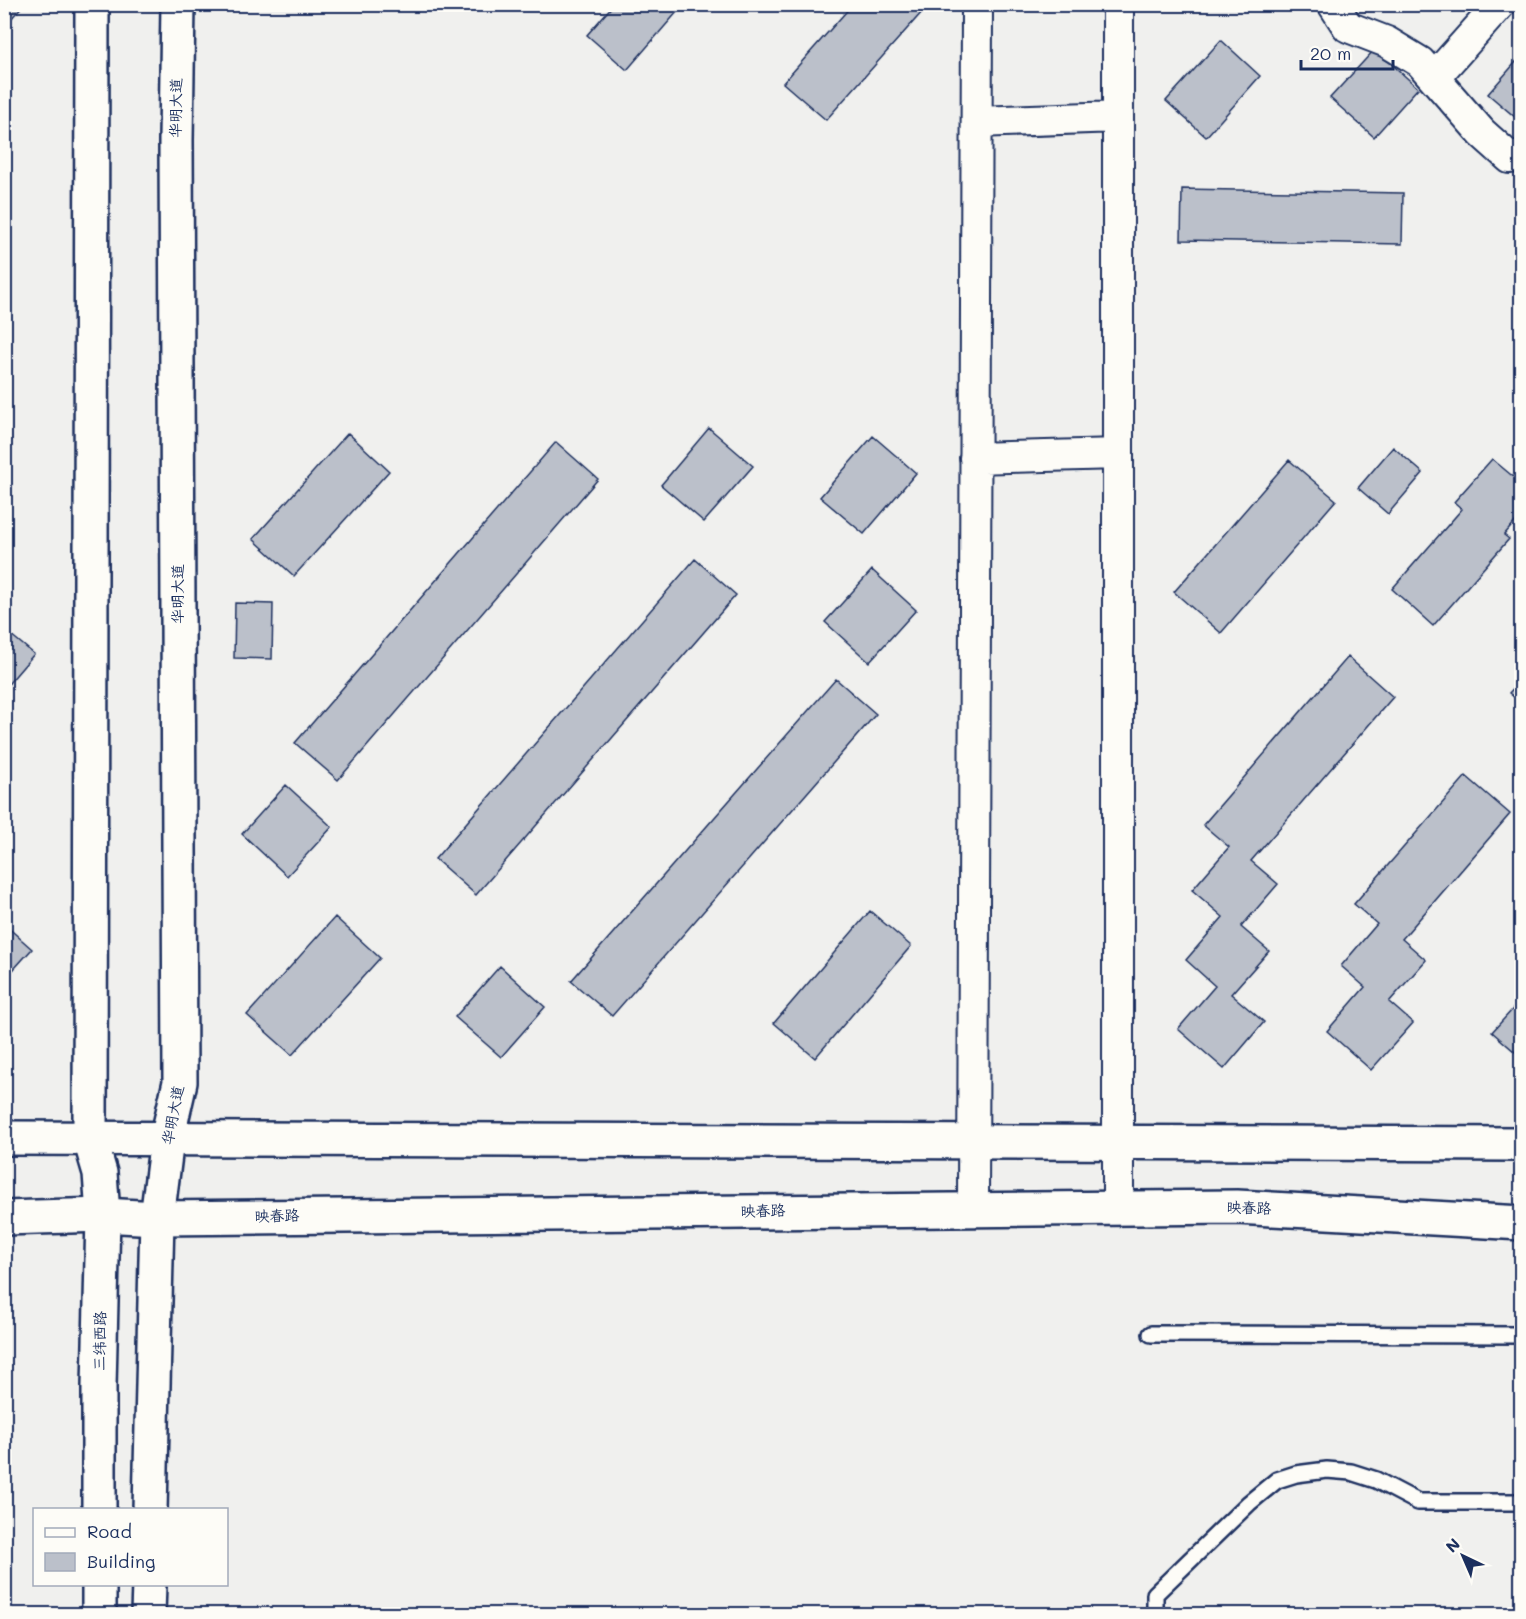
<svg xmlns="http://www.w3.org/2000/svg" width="1526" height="1619" viewBox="0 0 1526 1619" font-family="Mali,'LXGW WenKai TC',sans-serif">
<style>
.building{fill:#bbc0ca;stroke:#1b2f5e;stroke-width:1.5}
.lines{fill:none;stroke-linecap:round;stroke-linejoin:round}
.service-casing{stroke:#1b2f5e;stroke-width:20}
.minor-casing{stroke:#1b2f5e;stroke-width:34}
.secondary-casing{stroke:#1b2f5e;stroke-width:38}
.primary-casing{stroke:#1b2f5e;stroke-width:38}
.service{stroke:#fdfcf7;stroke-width:15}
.minor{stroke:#fdfcf7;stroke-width:30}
.secondary{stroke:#fdfcf7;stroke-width:33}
.primary{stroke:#fdfcf7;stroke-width:33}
.labels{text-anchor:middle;stroke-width:5;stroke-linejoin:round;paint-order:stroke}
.street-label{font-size:15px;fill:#1b2f5e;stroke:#fdfcf7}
</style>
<rect width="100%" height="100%" fill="#f0f0ee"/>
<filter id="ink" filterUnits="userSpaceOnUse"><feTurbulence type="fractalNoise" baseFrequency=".0167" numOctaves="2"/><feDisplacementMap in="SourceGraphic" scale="12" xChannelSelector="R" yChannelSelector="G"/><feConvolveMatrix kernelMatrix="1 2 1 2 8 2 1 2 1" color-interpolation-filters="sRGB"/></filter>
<g filter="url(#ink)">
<!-- building -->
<path class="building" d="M4 4H24L4 27Z
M614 4H684L627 70 587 35Z
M853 4H916L923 11 826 120 783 83Z
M1221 40 1260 76 1206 137 1166 101Z
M1375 49 1418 88 1374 137 1330 98Z
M1522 55V123L1488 94Z
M1182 189 1403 193 1402 244 1181 240Z
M709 428 753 466 704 522 661 485Z
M348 433 389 471 294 576 253 539Z
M873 436 916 473 864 534 820 497Z
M556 442 598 479 338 780 295 743Z
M1393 447 1423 473 1388 514 1358 488Z
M1492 459 1522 484V514L1504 535 1509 539 1433 626 1392 589 1462 509 1454 502Z
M1289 460 1336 500 1221 633 1174 592Z
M695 559 736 595 476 895 435 859Z
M872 570 916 610 869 662 825 622Z
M235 603 273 604 272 659 234 658Z
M4 629 34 654 4 689Z
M1348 657 1393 697 1251 861 1278 884 1241 927 1269 951 1231 994 1264 1022 1224 1069 1178 1029 1215 986 1186 960 1223 917 1192 890 1229 847 1203 825Z
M836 679 876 714 612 1016 571 981Z
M1522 679V704L1509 693Z
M1466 776 1510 814 1402 939 1426 960 1389 1002 1413 1023 1371 1070 1327 1031 1365 987 1341 966 1377 924 1354 904Z
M286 785 332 827 287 876 242 834Z
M870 911 911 946 815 1058 774 1023Z
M335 917 380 958 292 1055 247 1015Z
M4 924 32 949 4 980Z
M500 966 545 1007 501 1057 455 1017Z
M1522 999V1058L1492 1032Z"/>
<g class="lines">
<!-- service casing -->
<g class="service-casing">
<path id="service" d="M1151 1334 1522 1335
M1155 1614V1594L1249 1503 1277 1480 1296 1474 1327 1470 1351 1472 1376 1480 1418 1502H1522"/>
</g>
<!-- minor casing -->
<g class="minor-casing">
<path id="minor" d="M1333 4 1348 27 1387 42 1420 62 1482 133 1510 158 1522 156
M1434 78 1500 4
M977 122 1118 117
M975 458 1118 454
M1118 1208V4
M973 1209 977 4"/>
</g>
<!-- secondary casing -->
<g class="secondary-casing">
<path id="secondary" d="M92 4 90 1139 100 1173 103 1215 99 1387V1510
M150 1510 157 1218 167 1139 180 1082 176 140 178 4
M99 1584V1614
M148 1614 149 1584"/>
</g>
<!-- primary casing -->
<g class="primary-casing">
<path id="primary" d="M4 1138 1522 1144
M4 1218 103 1215 157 1218 1237 1207 1522 1223"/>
</g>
<!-- service -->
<use href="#service" class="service"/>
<!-- minor -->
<use href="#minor" class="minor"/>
<!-- secondary -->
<use href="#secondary" class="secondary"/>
<!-- primary -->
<use href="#primary" class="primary"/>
</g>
</g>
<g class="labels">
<!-- street labels -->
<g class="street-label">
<text transform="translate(176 108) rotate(-89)" y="5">华明大道</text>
<text transform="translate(178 594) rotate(-90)" y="5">华明大道</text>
<text transform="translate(173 1115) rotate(-79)" y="5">华明大道</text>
<text transform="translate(1249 1208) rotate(2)" y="5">映春路</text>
<text transform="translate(763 1211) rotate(-1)" y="5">映春路</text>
<text transform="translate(277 1216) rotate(-1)" y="5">映春路</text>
<text transform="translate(100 1341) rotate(-89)" y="5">三纬西路</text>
</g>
</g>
<!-- margin -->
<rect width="1526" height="1619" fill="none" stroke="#fdfcf7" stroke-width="24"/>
<rect x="12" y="12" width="1502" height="1595" fill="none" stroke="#1b2f5e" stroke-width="2" filter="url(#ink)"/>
<!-- legend -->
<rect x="33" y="1508" width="195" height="78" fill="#fdfcf7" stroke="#a3aaba" stroke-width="1.5"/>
<rect x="45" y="1528" width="30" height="9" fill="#fdfcf7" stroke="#a3aaba" stroke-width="1.5"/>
<text x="87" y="1538" font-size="18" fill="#1b2f5e">Road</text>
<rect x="45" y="1553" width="30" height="18" fill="#bbc0ca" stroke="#a3aaba" stroke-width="1.5"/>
<text x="87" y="1568" font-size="18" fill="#1b2f5e">Building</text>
<!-- north arrow -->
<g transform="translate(1463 1556) rotate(316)" stroke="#fdfcf7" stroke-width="4.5" paint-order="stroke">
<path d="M0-4.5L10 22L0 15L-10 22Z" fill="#1b2f5e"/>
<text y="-9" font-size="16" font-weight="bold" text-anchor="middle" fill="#1b2f5e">N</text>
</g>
<!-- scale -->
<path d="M1301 60v9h92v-9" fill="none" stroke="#1b2f5e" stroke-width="3"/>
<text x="1310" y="60" font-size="18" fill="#1b2f5e" stroke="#fdfcf7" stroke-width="4.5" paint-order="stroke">20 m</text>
</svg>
